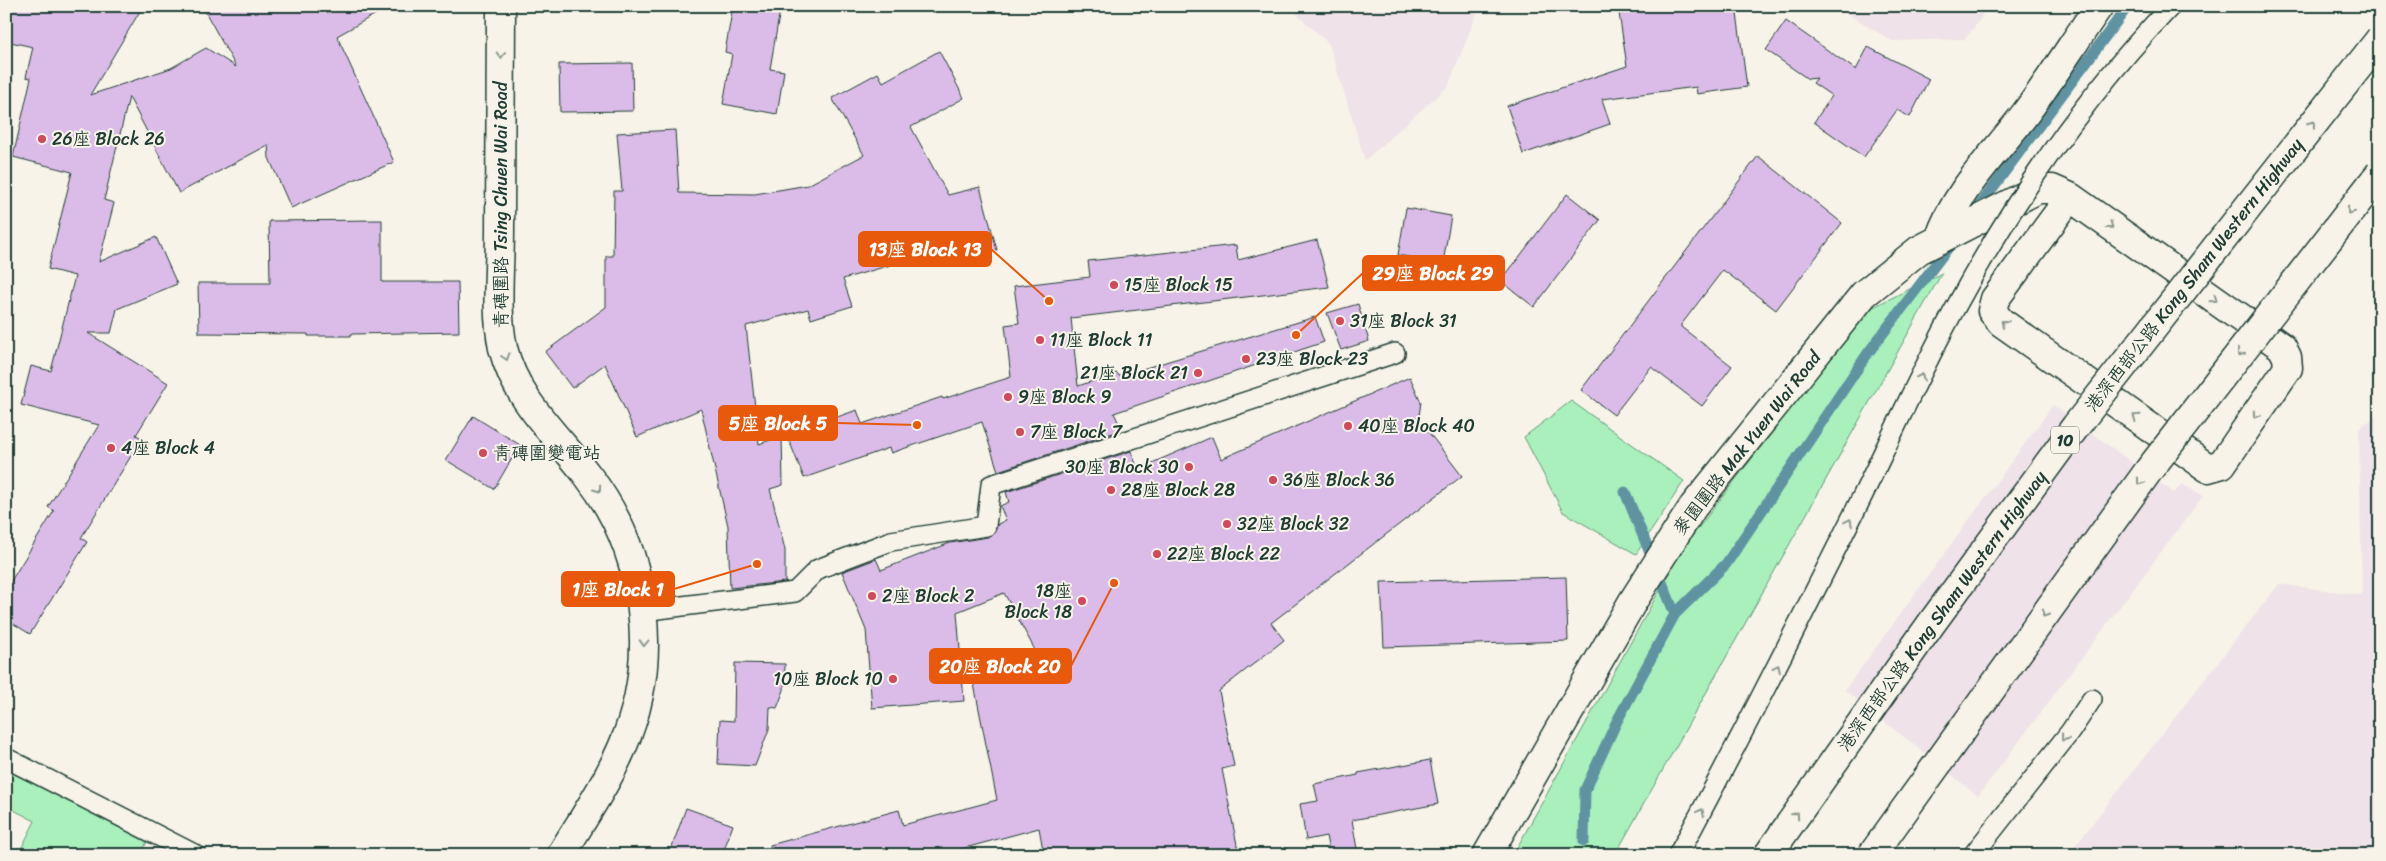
<svg xmlns="http://www.w3.org/2000/svg" width="2386" height="861" viewBox="0 0 2386 861" font-family="Sriracha,'LXGW WenKai TC',sans-serif">
<style>
.built{fill:#efe2e8}
.green{fill:#a9f0bc;stroke:#649678}
.lines{fill:none;stroke-linecap:round;stroke-linejoin:round}
.stream{stroke:#5f93a2;stroke-width:11}
.building{fill:#dbbce9;stroke:#1f3d34}
.lane-casing{stroke:#1f3d34;stroke-width:22}
.street-casing{stroke:#1f3d34;stroke-width:31}
.lane{stroke:#f7f3e8;stroke-width:19}
.street{stroke:#f7f3e8;stroke-width:28}
.lane-bridge-casing{stroke:#1f3d34;stroke-width:22;stroke-linecap:butt}
.highway-bridge-casing{stroke:#1f3d34;stroke-width:31;stroke-linecap:butt}
.lane-bridge{stroke:#f7f3e8;stroke-width:19}
.highway-bridge{stroke:#f7f3e8;stroke-width:28}
.oneway{stroke:#8b988e}
.poi-dot{fill:#d1495b;stroke:#f7f3e8;stroke-width:2}
.labels{text-anchor:middle;stroke-width:4;stroke-linejoin:round;paint-order:stroke}
.shield{fill:#f7f3e8;stroke:#60746a;stroke-width:1}
.shield-label{font-size:16px;font-weight:bold;fill:#1f3d34}
.poi-label{font-size:18px;fill:#1f3d34;stroke:#f7f3e8;text-anchor:start}
.street-label{font-size:18px;fill:#1f3d34;stroke:#f7f3e8}
.leader{fill:none;stroke:#e8590c;stroke-width:2}
.callout-dot{fill:#e8590c;stroke:#f7f3e8;stroke-width:2}
.callout{fill:#e8590c;stroke:#e8590c;stroke-width:2}
.callout-label{font-size:19px;text-anchor:middle;font-weight:bold;fill:#fff}
</style>
<rect width="100%" height="100%" fill="#f7f3e8"/>
<filter id="ink" filterUnits="userSpaceOnUse"><feTurbulence type="fractalNoise" baseFrequency=".02" numOctaves="2"/><feDisplacementMap in="SourceGraphic" scale="10" xChannelSelector="R" yChannelSelector="G"/><feConvolveMatrix kernelMatrix="1 2 1 2 8 2 1 2 1" color-interpolation-filters="sRGB"/></filter>
<g filter="url(#ink)">
<!-- built -->
<path class="built" d="M1288 6H1480L1448 86 1365 160 1329 44Z
M1835 6H1987L1981 18 1965 39 1892 41Z
M2053 405 2174 493 2182 484 2203 496 1978 796 1845 690Z
M2380 414V855H2068L2279 584 2362 595 2359 428Z"/>
<!-- green -->
<path class="green" d="M1942 273 1615 855H1513L1683 548 1865 311Z
M1571 401 1684 481 1636 554 1563 512 1524 437Z
M6 770 147 842 140 855H18L35 821 6 806Z"/>
<g class="lines">
<!-- stream -->
<path class="stream" d="M1974 213 2128 6
M1675 614 1726 564 1868 353 1954 240
M1584 841 1585 790 1617 721 1675 614 1625 492"/>
</g>
<!-- building -->
<path class="building" d="M6 6H143L90 95 171 68 206 48 236 67 202 6H390L337 36 394 162 291 208 269 158 268 145 179 193 129 97 104 200 114 203 99 262 156 237 177 284 117 309 111 333H88L168 383 136 435 142 438 81 538 87 542 30 634 6 619V589L54 511 48 507 99 425 21 405 31 366 51 371 75 276 48 269 72 172 13 157 31 78 26 77 33 47 6 41Z
M733 6H758L780 10 770 69 784 71 777 114 723 104 732 54 725 52Z
M1618 6H1736L1747 87 1697 94 1696 87 1602 99 1610 124 1523 154 1507 106 1627 66Z
M1786 21 1856 70 1868 47 1929 79 1910 117 1897 110 1864 157 1814 122 1832 96 1813 83 1817 78 1808 79 1766 50Z
M939 51 964 98 911 127 948 195 980 187 997 250 959 260 955 246 843 279 852 306 811 319 808 309 746 326 759 444 782 436 783 485 770 489 785 550V582L730 588 728 526 701 409 637 437 605 364 572 388 545 352 606 307V256H613L614 191H622L617 133 675 130 679 193 755 194 808 185 864 155 832 98 878 73 883 82Z
M632 63 633 111 560 112 559 64Z
M1758 156 1842 223 1776 310 1723 270 1681 325V327L1732 366 1702 406 1651 367 1614 415 1581 390Z
M1567 194 1600 220 1534 307 1501 281Z
M1406 208 1451 216 1443 263 1398 255Z
M382 220V282H458L459 332 351 334V336H308V334L199 333 198 283H270L269 221Z
M1317 240 1329 287 1071 318 1078 386 1117 373 1119 376 1315 317 1324 342 1114 413 1122 430 998 471 982 422 891 453 889 448 804 478 787 435 857 410 862 424 942 397 943 399 1011 377 1005 325 1019 323 1014 286 1090 277 1088 261 1236 245 1238 260Z
M1358 304 1369 341 1341 350 1327 313Z
M1410 377 1421 402 1419 416 1417 417 1462 476 1271 623 1284 640 1219 691 1234 766 1222 769 1238 850 1212 855H1044L1039 828 939 855H771L770 845 899 810 903 825 997 800 972 674 1041 661 1004 593 957 612 964 701 872 708 866 630 842 572 876 559 881 570 950 543 988 537 994 533 998 524 1006 520 1000 506 1009 502 1006 492 1131 451 1138 469 1212 437 1221 459Z
M473 416 520 445 494 489 446 460Z
M1566 577 1568 641 1384 647 1381 582Z
M735 663 785 664 784 690 777 708 770 707 769 729 755 766 718 764 720 720 734 721Z
M1430 760 1438 804 1352 820 1358 855H1330L1326 836 1306 840 1300 804 1318 801 1314 784 1358 775V773Z
M686 808 733 825 722 855H669Z"/>
<g class="lines">
<!-- lane casing -->
<g class="lane-casing">
<path id="lane" d="M642 611 795 592 818 569 891 541 986 526 991 485 1395 353
M6 758 196 855
M1973 855 2070 732 2092 699"/>
</g>
<!-- street casing -->
<g class="street-casing">
<path id="street" d="M501 6C501 81 500 155 500 230 500 268 495 310 503 348 516 401 557 435 588 476 647 552 661 659 622 748 606 785 582 820 561 855
M1939 240C1955 191 1995 154 2025 114 2051 79 2074 42 2099 6
M1487 855 1633 601 1693 507 1864 294 1919 250 2038 189H2052L2070 197 2282 347 2287 357 2288 368 2222 464 2208 468 2001 322 1992 311 1995 299 2070 197"/>
</g>
<!-- lane -->
<use href="#lane" class="lane"/>
<!-- street -->
<use href="#street" class="street"/>
<!-- lane-bridge casing -->
<g class="lane-bridge-casing">
<path id="lane-bridge" d="M1678 855C1741 738 1800 621 1859 503 1892 436 1922 368 1958 303 2016 196 2087 94 2171 6"/>
</g>
<!-- highway-bridge casing -->
<g class="highway-bridge-casing">
<path id="highway-bridge" d="M1768 855 1931 624 2076 426 2380 39
M1872 855 2149 470 2380 173"/>
</g>
<!-- lane-bridge -->
<use href="#lane-bridge" class="lane-bridge"/>
<!-- highway-bridge -->
<use href="#highway-bridge" class="highway-bridge"/>
</g>
<!-- one-way arrows -->
<defs><path id="oneway-chevron" d="M-2-3.5L2.5 0L-2 3.5" fill="none" stroke-width="1.6" stroke-linecap="round" stroke-linejoin="round" transform="scale(1.25)"/></defs>
<g class="oneway">
<use href="#oneway-chevron" transform="translate(501 55) rotate(90)"/>
<use href="#oneway-chevron" transform="translate(2312 124) rotate(-52)"/>
<use href="#oneway-chevron" transform="translate(2350 211) rotate(128)"/>
<use href="#oneway-chevron" transform="translate(2110 226) rotate(36)"/>
<use href="#oneway-chevron" transform="translate(2214 299) rotate(35)"/>
<use href="#oneway-chevron" transform="translate(2004 323) rotate(-139)"/>
<use href="#oneway-chevron" transform="translate(2240 353) rotate(128)"/>
<use href="#oneway-chevron" transform="translate(506 357) rotate(72)"/>
<use href="#oneway-chevron" transform="translate(1921 377) rotate(-64)"/>
<use href="#oneway-chevron" transform="translate(2256 415) rotate(125)"/>
<use href="#oneway-chevron" transform="translate(2136 417) rotate(-145)"/>
<use href="#oneway-chevron" transform="translate(2140 482) rotate(126)"/>
<use href="#oneway-chevron" transform="translate(598 489) rotate(55)"/>
<use href="#oneway-chevron" transform="translate(1849 522) rotate(-64)"/>
<use href="#oneway-chevron" transform="translate(2045 614) rotate(126)"/>
<use href="#oneway-chevron" transform="translate(644 643) rotate(92)"/>
<use href="#oneway-chevron" transform="translate(1777 668) rotate(-64)"/>
<use href="#oneway-chevron" transform="translate(2064 738) rotate(128)"/>
<use href="#oneway-chevron" transform="translate(1701 812) rotate(-62)"/>
<use href="#oneway-chevron" transform="translate(1796 815) rotate(-55)"/>
</g>
</g>
<!-- markers -->
<g class="poi-dot">
<circle cx="42" cy="139" r="5"/>
<circle cx="1114" cy="285" r="5"/>
<circle cx="1340" cy="321" r="5"/>
<circle cx="1040" cy="340" r="5"/>
<circle cx="1246" cy="359" r="5"/>
<circle cx="1198" cy="373" r="5"/>
<circle cx="1008" cy="397" r="5"/>
<circle cx="1348" cy="426" r="5"/>
<circle cx="1020" cy="432" r="5"/>
<circle cx="111" cy="448" r="5"/>
<circle cx="483" cy="453" r="5"/>
<circle cx="1189" cy="467" r="5"/>
<circle cx="1273" cy="480" r="5"/>
<circle cx="1111" cy="490" r="5"/>
<circle cx="1227" cy="524" r="5"/>
<circle cx="1157" cy="554" r="5"/>
<circle cx="872" cy="596" r="5"/>
<circle cx="1082" cy="601" r="5"/>
<circle cx="893" cy="679" r="5"/>
</g>
<g class="labels">
<!-- shield labels -->
<rect class="shield" x="2051" y="426.5" width="28" height="27" rx="4"/>
<g class="shield-label">
<text x="2065" y="446">10</text>
</g>
<!-- poi labels -->
<g class="poi-label">
<text x="52" y="145">26座 Block 26</text>
<text x="1124" y="291">15座 Block 15</text>
<text x="1350" y="327">31座 Block 31</text>
<text x="1050" y="346">11座 Block 11</text>
<text x="1256" y="365">23座 Block 23</text>
<text x="1188" y="379" text-anchor="end">21座 Block 21</text>
<text x="1018" y="403">9座 Block 9</text>
<text x="1358" y="432">40座 Block 40</text>
<text x="1030" y="438">7座 Block 7</text>
<text x="121" y="454">4座 Block 4</text>
<text x="493" y="459">青磚圍變電站</text>
<text x="1179" y="473" text-anchor="end">30座 Block 30</text>
<text x="1283" y="486">36座 Block 36</text>
<text x="1121" y="496">28座 Block 28</text>
<text x="1237" y="530">32座 Block 32</text>
<text x="1167" y="560">22座 Block 22</text>
<text x="1072" y="597" text-anchor="end">18座<tspan x="1072" dy="21">Block 18</tspan></text>
<text x="882" y="602">2座 Block 2</text>
<text x="883" y="685" text-anchor="end">10座 Block 10</text>
</g>
<!-- street labels -->
<g class="street-label">
<text transform="translate(501 205) rotate(-90)" y="6">青磚圍路 Tsing Chuen Wai Road</text>
<text transform="translate(2194 275) rotate(-52)" y="6">港深西部公路 Kong Sham Western Highway</text>
<text transform="translate(1747 443) rotate(-52)" y="6">麥園圍路 Mak Yuen Wai Road</text>
<text transform="translate(1942 611) rotate(-54)" y="6">港深西部公路 Kong Sham Western Highway</text>
</g>
</g>
<!-- callouts -->
<path class="leader" d="M1049 301L991 249M1296 335L1363 273M917 425L837 423M757 564L674 589M1114 583L1071 666"/>
<g class="callout-dot">
<circle cx="1049" cy="301" r="5"/>
<circle cx="1296" cy="335" r="5"/>
<circle cx="917" cy="425" r="5"/>
<circle cx="757" cy="564" r="5"/>
<circle cx="1114" cy="583" r="5"/>
</g>
<g class="callout">
<rect x="859" y="232" width="132" height="34" rx="5"/>
<rect x="1363" y="256" width="141" height="34" rx="5"/>
<rect x="719" y="406" width="118" height="34" rx="5"/>
<rect x="562" y="572" width="112" height="34" rx="5"/>
<rect x="930" y="649" width="141" height="34" rx="5"/>
</g>
<g class="callout-label">
<text x="925" y="256">13座 Block 13</text>
<text x="1433" y="280">29座 Block 29</text>
<text x="778" y="430">5座 Block 5</text>
<text x="618" y="596">1座 Block 1</text>
<text x="1000" y="673">20座 Block 20</text>
</g>
<!-- margin -->
<rect width="2386" height="861" fill="none" stroke="#f7f3e8" stroke-width="25"/>
<rect x="12" y="12" width="2361" height="836" fill="none" stroke="#1f3d34" stroke-width="2" filter="url(#ink)"/>
</svg>
